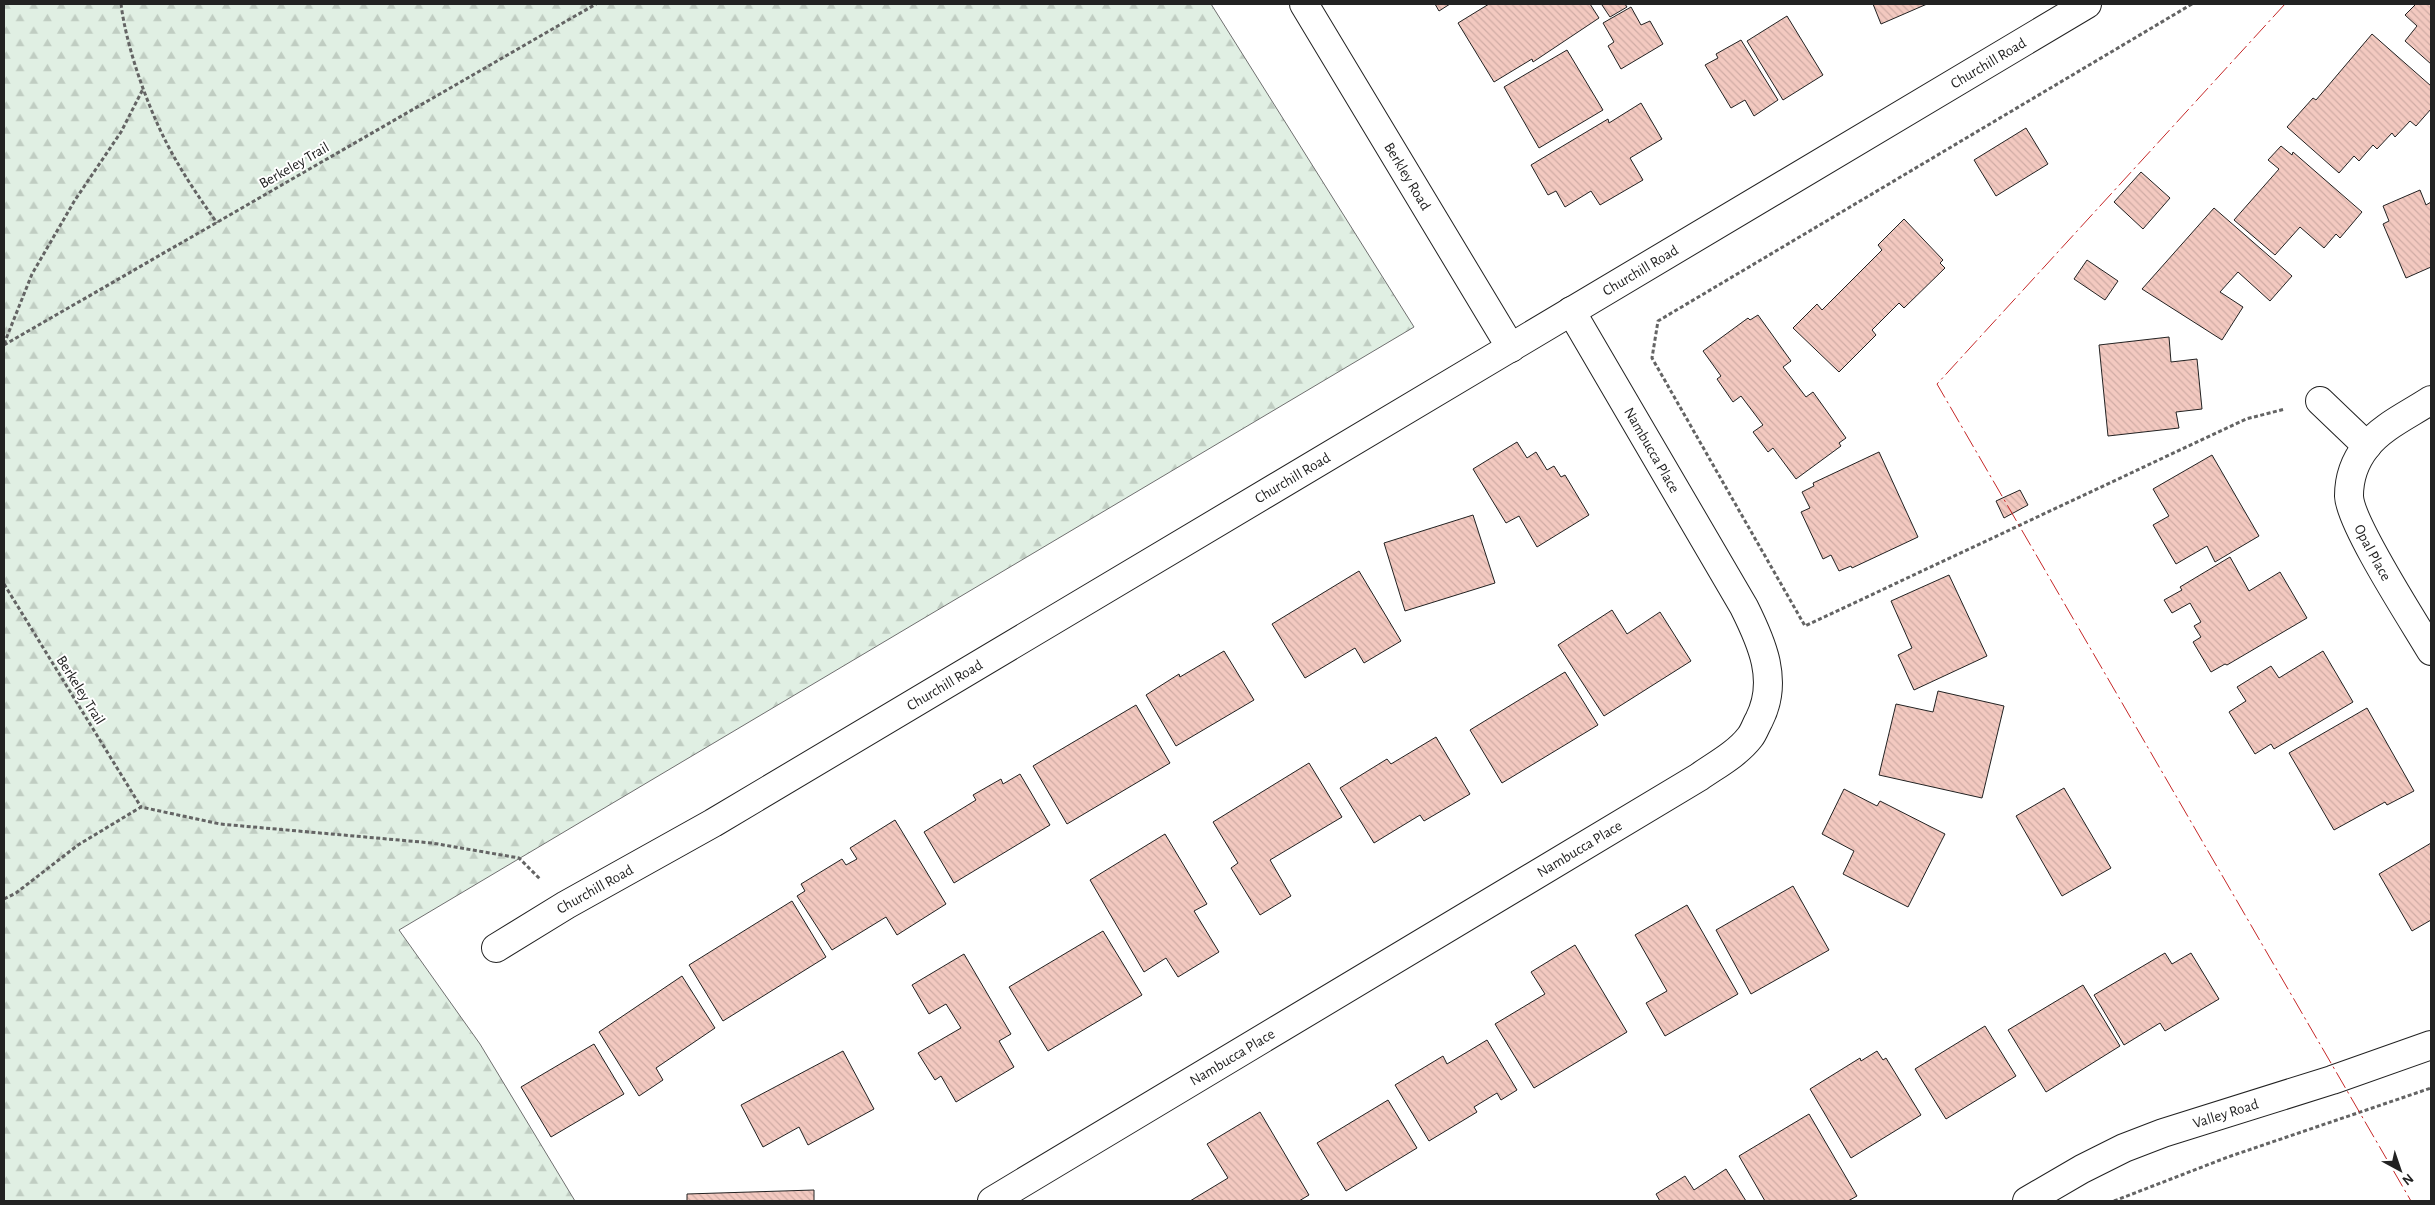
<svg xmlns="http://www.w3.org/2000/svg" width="2435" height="1205" viewBox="0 0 2435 1205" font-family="'Alegreya Sans',sans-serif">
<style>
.forest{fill:url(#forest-firs);stroke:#6f6f6f}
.building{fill:url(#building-back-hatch);stroke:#222}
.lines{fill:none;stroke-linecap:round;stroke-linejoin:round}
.minor-casing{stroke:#222;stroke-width:30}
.path{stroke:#646464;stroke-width:3;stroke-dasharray:4 2.5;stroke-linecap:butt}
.minor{stroke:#fff;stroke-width:28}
.power{stroke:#c62828;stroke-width:1;stroke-dasharray:18 4 2.5 4;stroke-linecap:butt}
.labels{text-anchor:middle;stroke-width:4;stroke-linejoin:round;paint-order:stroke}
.street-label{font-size:15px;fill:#222;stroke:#fff}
</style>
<defs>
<pattern id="forest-firs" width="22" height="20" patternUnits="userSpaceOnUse" patternTransform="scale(1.25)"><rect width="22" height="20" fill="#e0efe3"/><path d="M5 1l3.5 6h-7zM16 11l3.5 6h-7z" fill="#c0cdc2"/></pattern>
<pattern id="building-back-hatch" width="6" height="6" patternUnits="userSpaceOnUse" patternTransform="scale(1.25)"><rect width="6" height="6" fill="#f3c9c0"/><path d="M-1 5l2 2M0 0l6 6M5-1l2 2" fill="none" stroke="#d0aca5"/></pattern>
</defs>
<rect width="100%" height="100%" fill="#fff"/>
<!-- forest -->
<path class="forest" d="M4 4H1211L1414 327 399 930 480 1044 575 1201H4Z"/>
<!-- building -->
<path class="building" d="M1435 4H1450L1439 11Z
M1489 4H1590L1599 18 1533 62 1532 59 1494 82 1458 23Z
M1604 4H1625L1627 7 1610 17 1602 5Z
M1873 4H1927L1881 24Z
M2416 4H2431V64L2405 41 2417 26 2405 15Z
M1631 7 1641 25 1650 21 1663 44 1621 69 1608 46 1614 42 1603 23Z
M1787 16 1823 75 1783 100 1747 41Z
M2372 34 2431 86V109L2416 126 2410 121 2395 137 2392 133 2377 149 2373 145 2359 161 2354 156 2339 173 2287 127 2313 98 2316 100Z
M1741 40 1778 100 1754 116 1745 100 1731 108 1705 65 1718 58 1716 54Z
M1567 50 1603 110 1539 148 1504 87Z
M1641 103 1662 139 1630 158 1643 180 1600 205 1591 191 1565 207 1556 191 1548 195 1531 165 1608 119 1609 123Z
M2026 128 2048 164 1996 196 1974 160Z
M2281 146 2292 155 2293 152 2362 212 2340 238 2336 234 2324 248 2300 227 2275 255 2234 220 2279 169 2268 160Z
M2141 172 2170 198 2143 229 2114 202Z
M2420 190 2426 205 2431 202V267L2406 278 2383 224 2389 221 2383 206Z
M2214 208 2292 276 2270 301 2238 272 2220 292 2243 307 2222 340 2142 289Z
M1904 219 1943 260 1940 263 1945 268 1904 308 1899 303 1872 330 1876 335 1839 372 1793 328 1817 304 1822 310 1882 250 1878 245Z
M2087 260 2118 281 2105 300 2074 279Z
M1758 315 1791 361 1783 367 1806 397 1813 392 1846 438 1839 443 1841 446 1796 479 1773 448 1768 452 1753 432 1763 425 1741 396 1733 402 1717 379 1721 376 1703 351 1748 318 1750 320Z
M2169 337 2171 362 2197 359 2202 409 2176 412 2179 428 2108 436 2099 345Z
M1517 442 1527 458 1536 452 1547 470 1554 466 1561 477 1565 475 1589 515 1537 547 1519 516 1506 523 1473 469Z
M1879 452 1918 537 1852 568 1851 566 1839 571 1831 555 1823 559 1801 512 1810 508 1802 492 1814 486 1813 483Z
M2212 455 2259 536 2215 562 2207 546 2176 564 2153 525 2169 516 2153 489Z
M2020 490 2028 505 2004 518 1996 501Z
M1473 515 1495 583 1405 611 1384 543Z
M2230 557 2249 591 2280 572 2307 618 2227 665 2225 664 2211 672 2193 642 2201 637 2194 626 2201 622 2190 603 2172 613 2164 600 2182 590 2180 587Z
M1359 571 1401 641 1364 663 1355 648 1305 678 1272 624Z
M1949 575 1987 656 1914 690 1898 655 1912 648 1891 601Z
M1612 610 1627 634 1660 612 1691 661 1604 716 1558 645Z
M1224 651 1254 700 1176 746 1146 695 1179 674 1180 677Z
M2323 651 2353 702 2274 749 2271 744 2255 754 2229 712 2246 701 2237 687 2271 666 2279 678Z
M1565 672 1598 725 1502 783 1470 730Z
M1938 691 2004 706 1982 798 1879 775 1896 704 1933 712Z
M1136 705 1170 763 1067 824 1033 766Z
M2367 708 2414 791 2387 805 2385 802 2334 830 2289 753Z
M1436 737 1470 794 1424 821 1420 815 1374 843 1340 788 1387 759 1391 764Z
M1309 763 1342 817 1270 860 1291 896 1260 915 1231 868 1238 863 1213 822Z
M1020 774 1050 825 954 883 924 832 976 800 973 795 1001 779 1003 784Z
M2064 788 2111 868 2062 896 2016 816Z
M1844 789 1877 806 1880 801 1945 834 1908 907 1843 874 1854 851 1822 834Z
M895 820 946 904 897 935 886 917 832 950 797 896 805 891 801 884 842 859 846 865 857 859 850 848Z
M1165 834 1207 904 1194 911 1219 952 1178 977 1166 958 1144 972 1090 880Z
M2431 843V920L2412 931 2379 874Z
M1793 886 1829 950 1751 994 1716 930Z
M792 901 826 957 723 1021 689 965Z
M1687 905 1738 994 1665 1036 1646 1003 1667 991 1635 935Z
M1103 931 1142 995 1048 1051 1009 987Z
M1575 945 1627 1032 1534 1088 1495 1024 1545 994 1531 972Z
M2165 953 2172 964 2191 953 2219 999 2165 1031 2160 1023 2124 1045 2094 995Z
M964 954 1011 1034 999 1041 1014 1067 956 1102 941 1076 935 1080 918 1053 961 1028 946 1004 929 1014 912 985Z
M682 976 715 1028 656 1068 663 1080 639 1096 599 1032Z
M2083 985 2120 1046 2046 1092 2008 1030Z
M1985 1026 2016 1076 1946 1119 1915 1069Z
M1487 1040 1517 1090 1501 1100 1497 1093 1474 1107 1477 1112 1429 1141 1395 1085 1443 1056 1447 1064Z
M594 1044 624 1094 551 1137 521 1087Z
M843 1051 874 1109 808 1145 799 1127 763 1147 741 1105Z
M1877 1051 1883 1060 1886 1058 1921 1115 1851 1158 1810 1089 1860 1058 1861 1061Z
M1388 1100 1417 1148 1346 1191 1317 1143Z
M1260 1112 1309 1195 1299 1201H1190L1228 1178 1207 1144Z
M1809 1114 1857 1196 1848 1201H1765L1739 1156Z
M1726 1169 1746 1201H1660L1656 1194 1685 1176 1694 1190Z
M814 1190V1201H687V1194Z"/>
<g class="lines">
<!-- minor casing -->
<g class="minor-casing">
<g id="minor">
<path id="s1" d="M1304 4 1511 348"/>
<path id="s2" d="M2431 400C2410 414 2381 427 2366 447 2355 461 2349 479 2349 496 2350 524 2414 622 2431 651"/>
<path d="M2320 401 2367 446"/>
<path id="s3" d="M496 948 566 905 713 823 2087 4"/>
<path id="s4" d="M992 1201 1699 777C1716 765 1737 754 1750 737 1754 732 1756 725 1759 720 1779 681 1762 643 1744 607L1571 311"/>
<path id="s5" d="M2027 1201 2082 1169 2124 1148 2163 1133 2332 1080 2431 1045"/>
</g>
</g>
<!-- path -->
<path class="path" d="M121 4C127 52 152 120 177 162 189 183 203 203 217 223
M2192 4 1658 321 1652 358 1805 626 2246 419 2285 409
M4 344 32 274 75 200 121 132 143 89
M4 345 596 4
M4 584 141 807
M4 899 16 893 78 845 141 807 220 824 432 843 519 858 540 879
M2114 1201 2228 1157 2431 1088"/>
<!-- minor -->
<use href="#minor" class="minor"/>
<!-- power -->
<path class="power" d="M2285 4 1937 384 2411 1201"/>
</g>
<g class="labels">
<!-- street labels -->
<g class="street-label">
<text dy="5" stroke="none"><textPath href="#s3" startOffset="1735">Churchill Road</textPath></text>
<text transform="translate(294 165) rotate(-30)" y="5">Berkeley Trail</text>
<text dy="5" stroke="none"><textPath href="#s1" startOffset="201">Berkley Road</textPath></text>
<text dy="5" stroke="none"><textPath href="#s3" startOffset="1330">Churchill Road</textPath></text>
<text transform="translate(1652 450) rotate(60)" y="5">Nambucca Place</text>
<text dy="5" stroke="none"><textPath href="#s3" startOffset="925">Churchill Road</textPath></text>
<text dy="5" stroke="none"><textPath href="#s2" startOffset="195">Opal Place</textPath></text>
<text dy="5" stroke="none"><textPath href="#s3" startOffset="520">Churchill Road</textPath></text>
<text transform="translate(81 690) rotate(58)" y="5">Berkeley Trail</text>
<text dy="5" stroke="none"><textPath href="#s4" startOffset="685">Nambucca Place</textPath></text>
<text dy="5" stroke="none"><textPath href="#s3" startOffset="115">Churchill Road</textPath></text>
<text dy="5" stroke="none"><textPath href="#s4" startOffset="280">Nambucca Place</textPath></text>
<text dy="5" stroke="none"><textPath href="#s5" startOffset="218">Valley Road</textPath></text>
</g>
</g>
<!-- border -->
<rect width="2435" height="1205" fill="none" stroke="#222222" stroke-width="10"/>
<!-- north arrow -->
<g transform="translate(2400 1170) rotate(140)" stroke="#ffffff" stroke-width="4" paint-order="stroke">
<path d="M0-4L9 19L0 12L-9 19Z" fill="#222222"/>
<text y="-8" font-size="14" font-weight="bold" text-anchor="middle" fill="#222222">N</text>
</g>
</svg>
